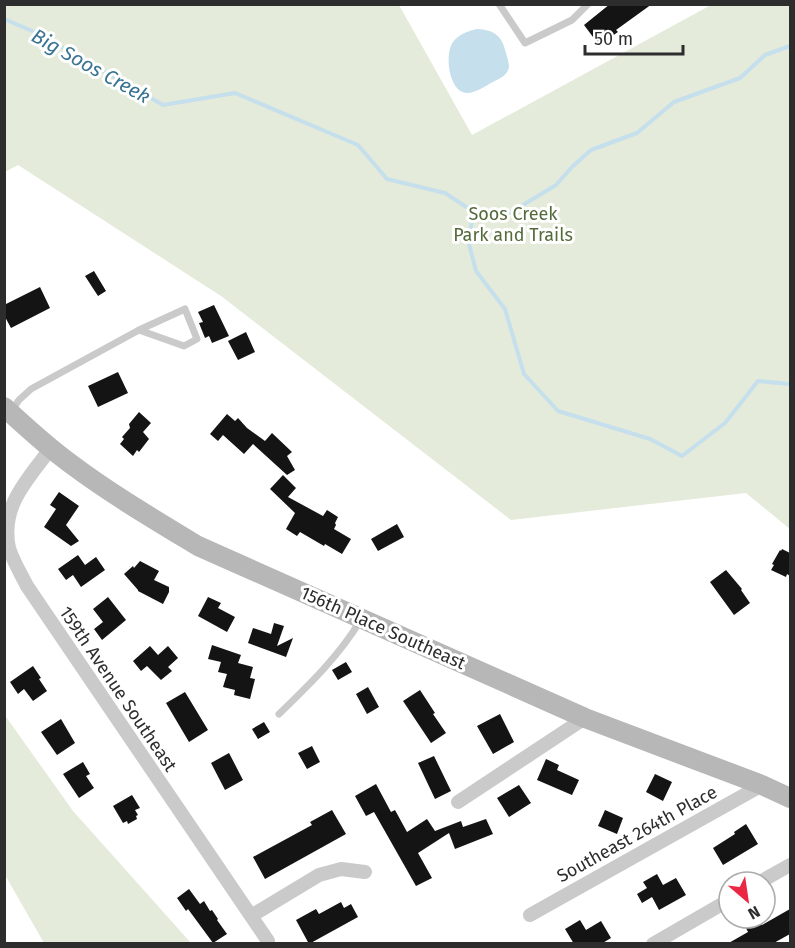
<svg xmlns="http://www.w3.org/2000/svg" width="795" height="948" viewBox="0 0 795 948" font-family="'Fira Sans',sans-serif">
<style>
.green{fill:#e4ebda}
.water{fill:#c5dfec}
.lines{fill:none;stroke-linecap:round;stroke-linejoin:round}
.stream{stroke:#c5dfec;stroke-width:4}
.building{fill:#141414}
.lane{stroke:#cacaca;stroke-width:7}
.street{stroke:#cacaca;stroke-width:14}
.secondary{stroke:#b7b7b7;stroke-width:20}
.labels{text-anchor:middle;stroke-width:6;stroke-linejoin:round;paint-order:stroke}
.park-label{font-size:18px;fill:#536a39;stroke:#fff}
.street-label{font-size:18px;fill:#2d2d2d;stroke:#fff}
.water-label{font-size:20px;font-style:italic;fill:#397491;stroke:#fff}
</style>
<rect width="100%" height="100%" fill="#fff"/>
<!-- green -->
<path class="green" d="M5 4 399 5 472 135 711 5H790V529L746 493 511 520 221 296 18 165 5 172Z
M4 714 73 811 191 943H44L5 875Z"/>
<!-- water -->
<path class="water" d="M477 29C495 30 502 36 506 53 507 57 509 63 509 67 508 75 499 79 493 82 485 86 476 93 467 93 449 93 444 54 453 42 459 34 468 31 477 29Z"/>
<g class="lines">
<!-- stream -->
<path class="stream" d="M4 19 37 33 163 105 235 93 358 145 387 179 445 193 474 212 468 240 476 271 505 309 524 374 558 411 650 439 682 456 725 423 758 381 790 384
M474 212 483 218 500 219 556 185 572 167 591 150 637 133 674 102 740 78 765 55 790 46"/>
</g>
<!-- building -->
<path class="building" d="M610 4H652L616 30 618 32 599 45 584 25Z
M94 271 106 291 98 296 85 276Z
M40 287 50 308 11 328 4 315V305Z
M214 305 229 336 212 343 209 336 205 338 199 323 203 322 198 312Z
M246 332 255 352 238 360 228 341Z
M118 372 128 393 98 407 88 386Z
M139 412 151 423 143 432 149 439 139 452 137 450 133 456 120 444 124 439 122 437 130 428 129 424Z
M227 414 235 421 238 418 247 428 265 441 272 433 292 452 287 456 295 470 287 475 253 444 244 454 223 435 218 441 210 434Z
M283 475 296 488 288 497 323 516 327 510 338 517 335 523 336 525 334 529 351 539 342 554 325 544 324 546 300 532 297 536 286 529 295 513 270 489Z
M59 492 79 506 66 525 79 541 71 546 44 527 56 509 50 505Z
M397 524 404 537 378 551 371 539Z
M782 549 790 553V576L787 574 786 577 771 570 774 565 772 564 780 550 781 551Z
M78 555 85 565 96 557 105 570 81 587 73 575 66 580 58 569Z
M140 561 159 571 154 580 169 587V592L163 604 138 591V590L124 574 133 566 134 568Z
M726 570 742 589 741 590 750 603 734 615 710 582Z
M108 597 126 620 102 640 94 629 103 622 93 609Z
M208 597 221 603 218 608 235 617 227 632 198 616Z
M274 623 284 626 277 646 293 638 286 657 248 643 253 628 271 634Z
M212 645 241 655 238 663 253 667 250 678 255 679 250 699 234 695 235 690 223 687 227 674 218 672 221 662 208 659Z
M150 646 158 655 168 646 178 658 168 667 172 671 161 680 147 666 141 671 133 661Z
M346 662 352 672 338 680 332 670Z
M33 666 41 678 39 679 47 691 33 701 24 689 18 694 10 682Z
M368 687 379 707 367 714 356 694Z
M420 690 435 713 433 714 446 733 431 743 403 701Z
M185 692 208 730 189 742 166 703Z
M500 714 514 742 493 754 477 726Z
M61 719 75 743 57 755 41 732Z
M264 722 270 732 258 739 252 729Z
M312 746 320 762 307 769 298 753Z
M229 753 243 780 225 790 211 763Z
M434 756 451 791 435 799 418 763Z
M546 759 559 765 557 770 579 780 572 795 537 780Z
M83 762 90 774 86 776 94 788 79 798 63 774Z
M655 774 672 782 663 801 646 792Z
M376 784 391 812 395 810 407 832 427 819 435 831 461 821 463 827 486 819 493 834 455 849 449 833 418 853 432 878 416 886 374 812 366 816 355 796Z
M519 785 531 803 509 817 497 798Z
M132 795 140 808 135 810 138 815 136 816 137 819 128 824 127 821 123 823 113 806Z
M332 810 346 834 265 879 253 857 312 825 310 822Z
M605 810 623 818 617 834 598 826Z
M746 824 758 844 723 865 713 848 735 834 734 832Z
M657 874 663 885 676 878 686 895 659 910 652 897 642 903 637 894 647 888 643 882Z
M189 889 200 904 204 901 210 911 212 910 218 919 217 920 227 934 213 943 188 909 186 911 177 898Z
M341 902 344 908 351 904 358 917 309 944 296 920 316 909 319 914Z
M790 909V934L772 944H727L748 932 744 924 754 918H758L762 925Z
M580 920 586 930 601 921 611 938 601 944H574L565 929Z"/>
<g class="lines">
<!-- lane -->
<path class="lane" d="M499 4 525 43 572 20 588 4
M12 410 19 400 31 389 139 330 185 309 197 339 184 346 139 330
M279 714C309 685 339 656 360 621"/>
<!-- street -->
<path class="street" d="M51 448C28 479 0 506 9 548 13 561 21 574 27 586L268 941
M458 802 585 718
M760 882 790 865
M530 915 762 785
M251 916 319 875 341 869 365 872
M653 944 729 900"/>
<!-- secondary -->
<path class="secondary" d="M4 407C26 427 47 447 71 464 111 494 155 520 198 546L585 718 762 785 790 798"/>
</g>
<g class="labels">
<!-- park labels -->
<g class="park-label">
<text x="513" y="220">Soos Creek<tspan x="513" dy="21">Park and Trails</tspan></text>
</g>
<!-- street labels -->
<g class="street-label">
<text transform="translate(383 628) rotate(24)" y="6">156th Place Southeast</text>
<text transform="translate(118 689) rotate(56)" y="6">159th Avenue Southeast</text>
<text transform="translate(637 834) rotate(-29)" y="6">Southeast 264th Place</text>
</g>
<!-- water labels -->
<g class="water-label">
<text transform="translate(91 66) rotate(29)" y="7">Big Soos Creek</text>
</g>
</g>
<!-- border -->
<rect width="795" height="948" fill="none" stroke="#2d2d2d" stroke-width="12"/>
<!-- north arrow -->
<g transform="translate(747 900) rotate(151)"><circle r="28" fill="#ffffff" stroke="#ababab" stroke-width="1.5"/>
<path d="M0-4.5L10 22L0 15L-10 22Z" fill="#ea2843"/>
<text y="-9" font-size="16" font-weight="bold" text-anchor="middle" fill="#2d2d2d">N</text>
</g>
<!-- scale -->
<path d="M585 45v9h98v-9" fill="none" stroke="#2d2d2d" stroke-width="3"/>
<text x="594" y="45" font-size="18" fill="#2d2d2d" stroke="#ffffff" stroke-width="4.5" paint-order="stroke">50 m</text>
</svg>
